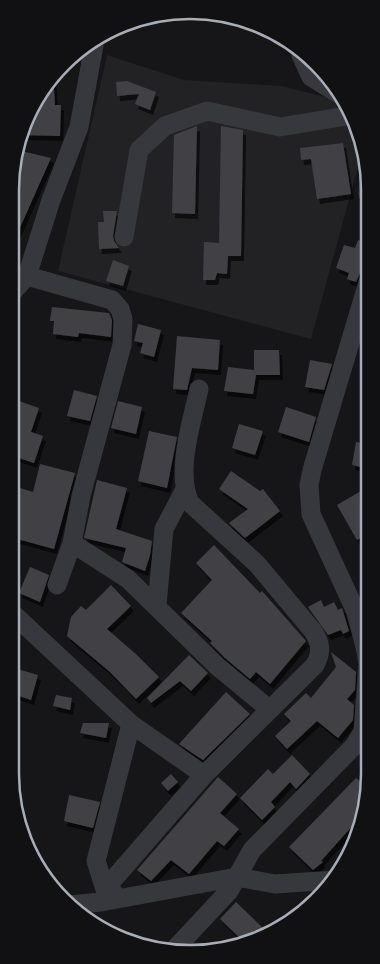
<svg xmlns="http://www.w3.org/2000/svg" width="380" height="964" viewBox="0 0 380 964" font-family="'Asap Condensed',sans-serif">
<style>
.built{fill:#222225}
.building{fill:#404145;filter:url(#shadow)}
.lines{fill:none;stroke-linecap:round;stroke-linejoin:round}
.minor{stroke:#37383d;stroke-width:19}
.rim{fill:none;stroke:#a8adb8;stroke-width:2.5}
</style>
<defs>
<filter id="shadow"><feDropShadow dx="3" dy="5" stdDeviation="0" flood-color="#0009"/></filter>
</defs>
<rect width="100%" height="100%" fill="#161618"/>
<!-- built -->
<path class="built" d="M107 55 184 80 281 86 346 102 352 111 363 148 311 339 58 271Z"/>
<!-- building -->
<path class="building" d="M53 74 55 105H61L60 136 19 135Z
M127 81 156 92 150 110 135 104 139 94 117 96 116 82Z
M197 126 195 214 172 213 174 135Z
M221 126 243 130 241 256H228L227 274 217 273 215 280H203L204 242 219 243Z
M343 143 351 194 317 199 311 159 301 160 300 148Z
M17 150 51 158 10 250V216L13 205 10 201V190L11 182 17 177 13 172Z
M103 211H117L113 236 114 241 119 248 99 249 98 222H104Z
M358 240 369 244V253L356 282 347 279 349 273 336 268 344 245 355 248Z
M113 260 129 266 123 286 106 281Z
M52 307 109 313 112 320 111 337 79 333 78 337 53 334 54 321H50Z
M138 324 161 330 154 357 140 353 143 343 134 341Z
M177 336 220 340 218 370 192 368 187 390 173 389Z
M254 350H279L280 375H256L253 394 224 391 228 367 254 370Z
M310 360 332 364 324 390 305 387Z
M74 390 97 396 90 421 67 416Z
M19 401 39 408 31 432 43 436 34 463 10 455V426Z
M118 401 142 407 136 434 111 428Z
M286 407 316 417 309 442 278 432Z
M239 424 263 431 255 455 232 448Z
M149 431 177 437 167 488 138 481Z
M356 442 369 444V469L352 465Z
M40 464 75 473 54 549 10 537V485L33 492Z
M231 471 260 491 263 489 280 511 245 538 229 523 248 509 219 489Z
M97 480 127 488 116 529 152 541 150 555 145 571 122 562 126 548 84 538Z
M361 491 369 505V533L357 540 337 505Z
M214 545 260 593 262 591 306 641 270 684 256 672 250 679 225 658 210 643 212 641 181 613 212 580 196 563Z
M30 567 49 575 40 602 19 593Z
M111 585 131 606 107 629 137 655 159 677 136 699 110 672 67 636 71 617 81 606 86 610Z
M321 600 324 607 334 602 338 610 342 608 349 631 343 634 341 630 328 635 308 607Z
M331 652 356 672 355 690 347 699 354 705 353 720 338 738 317 721 287 749 275 736 291 721 284 714 306 693 311 698 336 667Z
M189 655 208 673 191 691 180 681 151 703 147 698Z
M10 667 38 675 31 700 10 693Z
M226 692 250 714 203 760 179 744Z
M56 695 72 698 70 710 53 706Z
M83 723H109L106 738 80 733Z
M292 755 310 774 296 789 290 782 271 802 275 807 262 820 240 798 268 769 273 774Z
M171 774 178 782 168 791 161 783Z
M218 777 237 794 220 813 239 829 224 846 217 841 189 874 171 860 151 881 137 870Z
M356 778 368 788 363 814 321 861 323 862 313 870 289 847Z
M69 795 100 802 93 828 64 821Z
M236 902 263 928 245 943 220 919Z"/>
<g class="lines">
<!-- minor -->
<path class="minor" d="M301 55 311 77 342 96
M368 189V194
M124 237 139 150 165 126 207 111 280 127 353 115
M27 276 112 300 120 309 123 319 122 345 81 496 72 543
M10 295 27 276 51 200 79 127 95 40
M57 585 72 543 128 579 217 666 269 709
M157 605 164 529 184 491
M10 611 131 724 204 775
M105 889 204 775 315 665C322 652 321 643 313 631L257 564 190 503C175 472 192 422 199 389
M114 893 105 889 96 861 131 724
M70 905 101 902 237 877 275 884 335 880
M172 952 229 891 252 850 355 745 363 731 368 664 366 651 356 612 311 514 309 485 312 470 369 279"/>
</g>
<!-- crop -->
<path d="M0 0H380V964H0ZM190 19H190A171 171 0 0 1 361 190V774A171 171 0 0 1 190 945H190A171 171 0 0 1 19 774V190A171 171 0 0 1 190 19Z" fill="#111113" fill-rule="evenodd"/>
<path class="rim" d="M190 19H190A171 171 0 0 1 361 190V774A171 171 0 0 1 190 945H190A171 171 0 0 1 19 774V190A171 171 0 0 1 190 19Z"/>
</svg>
